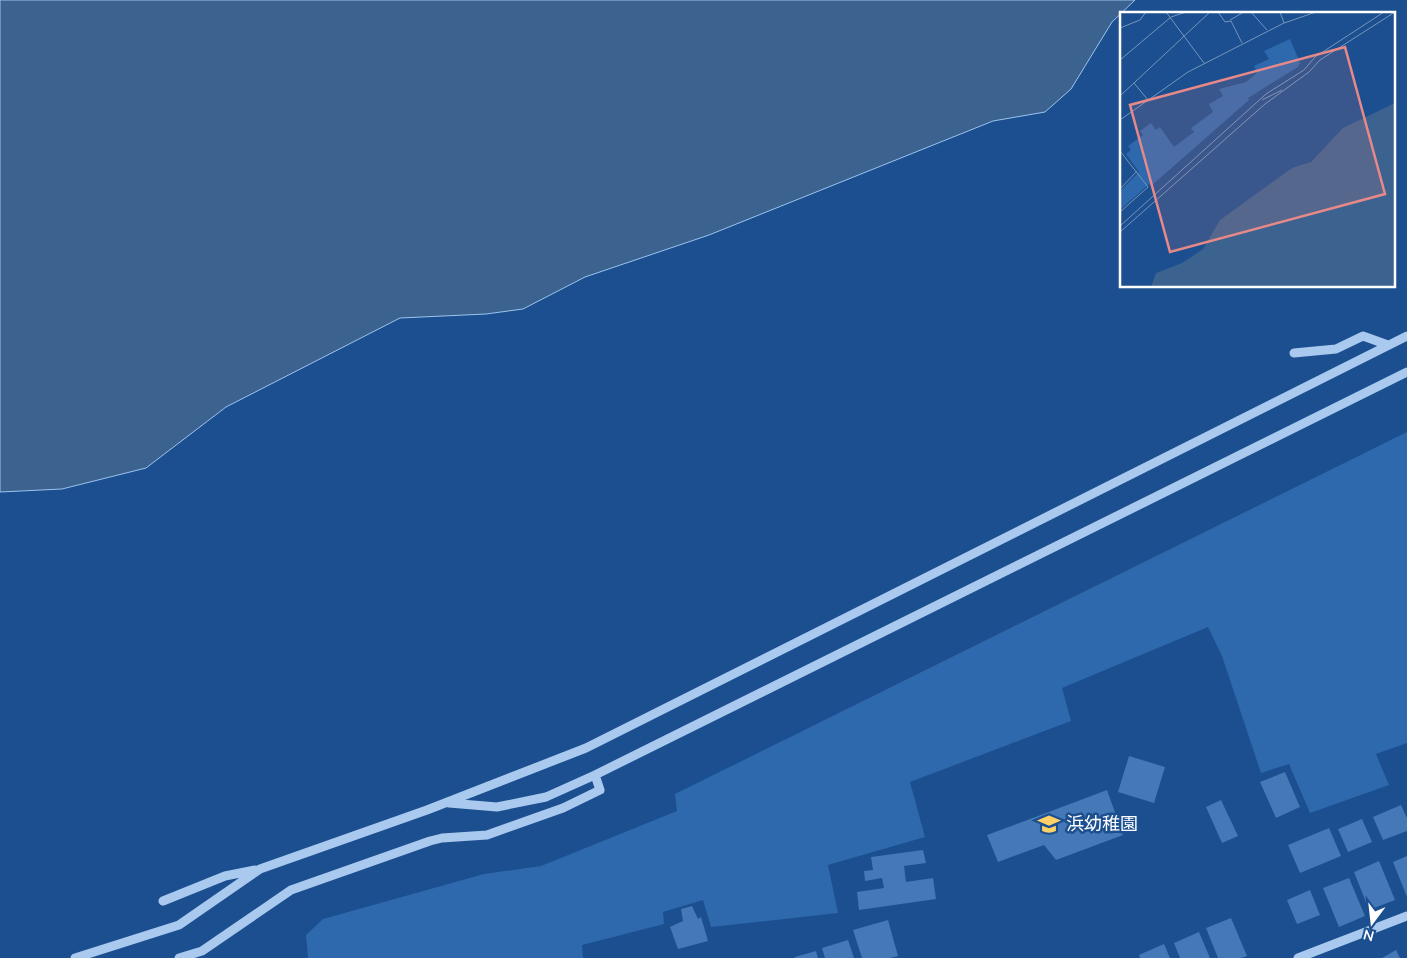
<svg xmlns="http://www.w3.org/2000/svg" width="1407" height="958" viewBox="0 0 1407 958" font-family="'Nunito Sans','Noto Sans JP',sans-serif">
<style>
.green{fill:#2e69ad}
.water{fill:#3c6290;stroke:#9cc4f0}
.building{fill:#4478b7}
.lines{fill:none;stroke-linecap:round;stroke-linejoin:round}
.minor{stroke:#a9c9ee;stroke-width:9}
.labels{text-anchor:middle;stroke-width:5;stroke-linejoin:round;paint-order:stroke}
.poi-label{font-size:18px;fill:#fff;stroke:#1b4f8f;text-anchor:start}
.inset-road{fill:none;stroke:#7695bc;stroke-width:1}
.view{fill:#e88989;fill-opacity:0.15;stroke:#e88989;stroke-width:2.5}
.inset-edge{fill:none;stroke:#fff;stroke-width:2.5}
</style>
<rect width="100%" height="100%" fill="#1b4f8f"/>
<!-- green -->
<path class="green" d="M1407 432V743L1376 754 1389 785 1310 813 1289 764 1261 773 1222 656 1208 627 1062 688 1071 721 910 782 925 837 828 865 838 913 711 927 703 900 663 912 664 924 582 945 583 958H308L306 935 323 919 484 874 541 866 677 811 675 794Z"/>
<!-- water -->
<path class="water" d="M0 0H1135L1112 22 1071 89 1045 112 993 121 709 235 585 277 523 309 486 314 400 318 226 407 146 468 62 489 0 492Z"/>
<!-- building -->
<path class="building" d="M1129 756 1165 767 1154 803 1118 792Z
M1285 772 1300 807 1276 818 1260 782Z
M1107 790 1123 835 1056 860 1044 845 998 862 987 835Z
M1221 800 1238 836 1222 843 1206 807Z
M1401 805 1407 818V831L1383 840 1373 817Z
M1362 819 1372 842 1348 852 1338 829Z
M1329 828 1341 856 1300 873 1288 845Z
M923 850 926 863 904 866 906 882 933 878 936 899 859 910 857 892 884 888 882 878 865 881 864 871 873 870 871 857Z
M1407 856V897L1393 862Z
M1379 861 1395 900 1369 910 1354 872Z
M1349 878 1365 916 1339 927 1323 888Z
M1310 890 1320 915 1297 924 1287 900Z
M692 906 698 919 701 917 708 941 678 949 670 927 683 921 681 909Z
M1231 918 1247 956 1241 958H1218L1206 928Z
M888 920 898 956 890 958H862L853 930Z
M1199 932 1210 958H1180L1174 943Z
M848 940 854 958H825L822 948Z
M1164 944 1170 958H1140L1139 955Z
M1396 950 1400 958H1382Z
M816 951 818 958H795V957Z"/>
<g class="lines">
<!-- minor -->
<path class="minor" d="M1294 353 1336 349 1363 336 1388 345
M449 803 497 807 546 797 595 775
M163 901 225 876 255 870
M75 958 179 925 260 869 427 810 586 748 1407 336
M179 958 202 951 291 890 430 841 442 838 487 835 563 808 600 790 595 775 1407 372
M1298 958 1407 916"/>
</g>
<!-- icons -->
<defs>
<g id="school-bare" transform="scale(1.725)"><path d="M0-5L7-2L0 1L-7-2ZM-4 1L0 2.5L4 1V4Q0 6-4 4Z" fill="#ffd166" stroke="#1b4f8f" stroke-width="2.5" paint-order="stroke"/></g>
</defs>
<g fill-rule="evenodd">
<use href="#school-bare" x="1049" y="824"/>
</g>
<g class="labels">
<!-- poi labels -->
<g class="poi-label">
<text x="1066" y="830">浜幼稚園</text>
</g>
</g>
<!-- overview -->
<g transform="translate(1120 12)">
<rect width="275" height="275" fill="#1b4f8f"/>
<path d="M170 27 180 51 178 55 128 86 129 88 31 174 29 172 0 198V179L19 160 6 142 11 138 8 134 23 123 20 119 31 111 36 118 40 115 54 135 74 120 71 116 93 100 89 92 103 84 99 77 126 70 137 61 134 54 149 47 144 39Z" fill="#2e69ad"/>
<path d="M275 91V275H31L36 261 62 251 83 237 100 208 172 156 191 150 223 116Z" fill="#3c6290"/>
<path class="inset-road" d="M46 0 84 51M98 0 105 10 111 9 122 31M131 0 147 18M160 0 164 11 196 0M110 8 124 0M0 16 20 8 26 0M0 48 51 5 66 0M14 71 28 88M0 84 90 0M142 88 162 78M0 108 68 60 164 11M0 139 28 175 0 200M0 177 17 159M0 214 146 82 184 58 195 45 264 0M0 220 145 92 189 60 200 48 275 0"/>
<path class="view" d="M225 35 265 182 50 240 10 93Z"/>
<rect width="275" height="275" class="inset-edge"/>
</g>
<!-- north arrow -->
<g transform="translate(1372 923) rotate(195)" stroke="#1b4f8f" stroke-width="4" paint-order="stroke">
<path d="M0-4L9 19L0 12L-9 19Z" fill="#ffffff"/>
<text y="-8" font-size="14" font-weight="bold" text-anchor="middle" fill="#ffffff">N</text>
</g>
</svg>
